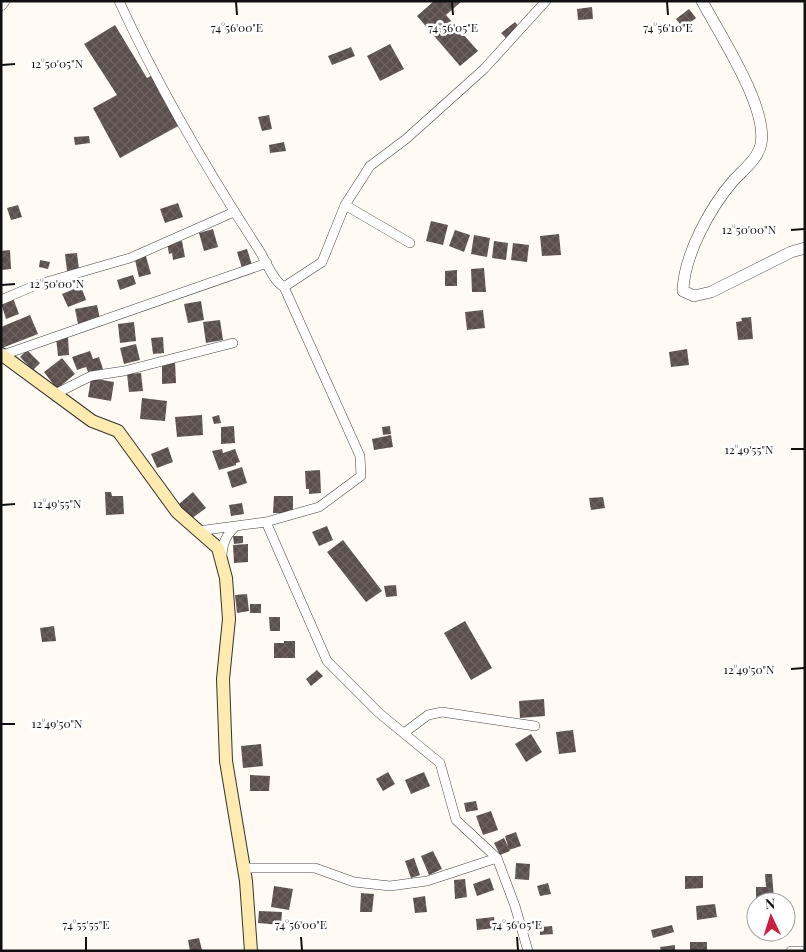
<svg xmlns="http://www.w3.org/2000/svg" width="806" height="952" viewBox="0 0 806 952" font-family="'Playfair Display',serif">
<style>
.building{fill:url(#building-cross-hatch)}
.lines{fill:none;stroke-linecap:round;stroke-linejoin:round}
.minor-casing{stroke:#434343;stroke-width:10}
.tertiary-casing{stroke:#434343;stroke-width:12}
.secondary-casing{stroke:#323232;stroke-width:14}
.minor{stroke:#fff;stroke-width:9}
.tertiary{stroke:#fff;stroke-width:11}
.secondary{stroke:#ffeaaf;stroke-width:12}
.ticks{fill:none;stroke:#101010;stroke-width:2}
.ticks-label{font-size:12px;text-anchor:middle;fill:#101010;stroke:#fff;stroke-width:5;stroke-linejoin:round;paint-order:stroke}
</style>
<defs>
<pattern id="building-cross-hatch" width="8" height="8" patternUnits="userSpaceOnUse" patternTransform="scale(1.25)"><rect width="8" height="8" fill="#5a4f4c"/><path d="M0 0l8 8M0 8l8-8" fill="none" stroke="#6d6461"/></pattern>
</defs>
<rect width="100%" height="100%" fill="#fffbf4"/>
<!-- building -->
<path class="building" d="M434 1H462L446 15 478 51 460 66 417 16Z
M592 7 593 19 578 20 577 9Z
M689 9 696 18 683 28 676 19Z
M515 22 521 29 508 40 501 33Z
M115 25 147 78 153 75 180 125 120 158 93 108 117 95 84 44Z
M390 44 404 69 380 81 367 56Z
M351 47 355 56 332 65 328 56Z
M269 115 272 129 262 131 258 117Z
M89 136 90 143 75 145 74 137Z
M284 142 286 151 270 153 269 145Z
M178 203 183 217 165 223 160 209Z
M18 205 22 217 11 220 7 208Z
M431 221 448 225 443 245 426 241Z
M213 229 218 247 204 251 199 233Z
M455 230 470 235 464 252 449 246Z
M559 234 561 255 542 256 540 236Z
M474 235 490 238 487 257 471 254Z
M182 241 185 257 173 260 172 253 169 254 167 243Z
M494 241 508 243 506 260 492 258Z
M513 243 529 245 527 262 511 260Z
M247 249 252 265 242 268 237 252Z
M10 250 11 269 1 270V251Z
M77 253 79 270 67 271 65 254Z
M145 253 151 274 139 277 135 260 141 258 140 254Z
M40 260 50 262 48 269 39 267Z
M484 268 486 292H472L471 269Z
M457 270V286H445V271Z
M133 275 136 284 120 290 117 280Z
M81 286 86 300 68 307 62 294Z
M13 298 19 314 6 319 1 303Z
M201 301 204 320 188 323 184 304Z
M97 305 100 319 78 324 75 309Z
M483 310 485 328 467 330 465 312Z
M30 315 38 334 2 348 1 327Z
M751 317 753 339 738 340 736 322 742 321 741 318Z
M220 320 223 340 206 343 203 322Z
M134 322 136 341 120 343 118 324Z
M68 337 69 355 58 356 56 338Z
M163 337 164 353 153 354 151 338Z
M136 344 140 360 124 364 120 348Z
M687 349 689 365 671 367 669 352Z
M27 350 40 363 33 370 20 357Z
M90 351 93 359 99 357 103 369 89 374 86 367 77 370 72 357Z
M62 358 75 374 57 389 44 372Z
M175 361 176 383 162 384V362Z
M141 373 143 391 129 392 127 374Z
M91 378 114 382 111 401 88 397Z
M142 398 167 401 165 421 140 419Z
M202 415 203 435 177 437 175 417Z
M219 415 221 423 214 424 212 417Z
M234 426 235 443 221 444V427Z
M390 426 391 434 383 435 382 427Z
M391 435 393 447 374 450 372 439Z
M168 447 173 462 157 468 151 454Z
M222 449 223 453 235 449 240 462 236 463V465L219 470 212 451Z
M242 467 247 483 232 488 227 472Z
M320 470 321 493 309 494V489H306L305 471Z
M105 492H111L112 496H123L124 514 106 515Z
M193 492 206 508 191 519 179 504Z
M274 496H293V513H273Z
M603 497 605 508 591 510 589 498Z
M242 503 244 514 231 516 229 505Z
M327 526 333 540 319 546 312 532Z
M233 536H243V543L234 544Z
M343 540 382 591 366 602 327 552Z
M248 544V562L234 563 233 545Z
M396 585 397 596 386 597 384 586Z
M247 594 249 611 237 613 235 595Z
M250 604H261V613H250Z
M269 617H280V631H270Z
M465 621 492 668 471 680 444 633Z
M54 626 56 641 42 642 40 628Z
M284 641H295V658H274V643H284Z
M317 670 323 676 311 686 306 679Z
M544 699 545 716 520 718 519 701Z
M573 730 576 752 559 754 556 732Z
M531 734 542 752 526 762 515 744Z
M261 744 263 766 243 768 241 746Z
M388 772 395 784 383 791 376 779Z
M424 772 430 786 411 794 405 780Z
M250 775 270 776 269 791H250Z
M476 801 478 810 466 812 464 803Z
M491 811 498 830 483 835 476 816Z
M516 832 521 846 509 850 505 836Z
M504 838 510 851 500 855 494 843Z
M433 851 442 869 429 875 421 856Z
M414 858 420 875 411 878 405 861Z
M516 863 530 864 529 880 515 879Z
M765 874H772L774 899H756V887H766Z
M685 876H703V888L685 889Z
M490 878 494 890 477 896 473 884Z
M465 879 467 897 455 899 454 880Z
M548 883 551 894 540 896 537 886Z
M274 886 293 889 289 910 271 907Z
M361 893 374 894 372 912H360Z
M425 896 427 912 415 913 413 898Z
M715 904 717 917 697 920 696 906Z
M259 911 282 912 281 925 258 923Z
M494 917 495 928 477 930 476 919Z
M672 925 674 932 653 938 651 930Z
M552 926 553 934 540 935V927Z
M199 938 202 950 190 951 188 940Z
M690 942H707V951H690Z
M675 945V951H661L660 947Z"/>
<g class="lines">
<!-- minor casing -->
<g class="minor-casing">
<path id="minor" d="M119 1C159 88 207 170 259 250 266 261 273 281 284 287L360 456 361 476 319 507 266 522
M345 205 410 243
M284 287 322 262 345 205 370 166 406 139 484 69 546 1
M1 300 36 285 130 258 234 212
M3 355 267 263
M55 394 91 376 124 371 233 343
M198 531 266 522 327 661 379 713 440 763 456 820 497 858 515 906 528 951
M222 555C223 542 226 535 236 526
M404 733 428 715 442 712 535 726
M243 868H315L354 882 390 886 427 881 497 858
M791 951H801"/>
</g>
<!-- tertiary casing -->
<g class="tertiary-casing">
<path id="tertiary" d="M702 1C720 35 768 107 761 144 758 159 743 170 733 181 710 208 684 255 683 291L694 296 711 292 791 252 805 248
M1 5 4 1"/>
</g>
<!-- secondary casing -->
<g class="secondary-casing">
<path id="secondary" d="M1 354 92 421 118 431 177 512 218 548 226 578 229 619 223 679 226 761 246 881 251 951"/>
</g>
<!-- minor -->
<use href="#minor" class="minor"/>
<!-- tertiary -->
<use href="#tertiary" class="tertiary"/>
<!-- secondary -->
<use href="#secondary" class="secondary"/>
</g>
<!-- ticks -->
<path class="ticks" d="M236 2 237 15M452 2 453 15M667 2 668 15M2 65 15 64M791 230 804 229M2 285 15 284M791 449H804M2 505 15 504M791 669 804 668M2 724H15M86 937V950M301 937 302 950M517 937 518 950"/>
<g class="ticks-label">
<text x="237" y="32">74°56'00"E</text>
<text x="453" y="32">74°56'05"E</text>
<text x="668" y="32">74°56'10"E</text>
<text x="57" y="68">12°50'05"N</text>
<text x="749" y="234">12°50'00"N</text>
<text x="57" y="288">12°50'00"N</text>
<text x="749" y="454">12°49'55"N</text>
<text x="57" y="508">12°49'55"N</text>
<text x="749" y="674">12°49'50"N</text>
<text x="57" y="728">12°49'50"N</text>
<text x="86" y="929">74°55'55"E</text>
<text x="301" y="929">74°56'00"E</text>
<text x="517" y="929">74°56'05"E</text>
</g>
<!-- border -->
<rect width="806" height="952" fill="none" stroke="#101010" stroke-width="5"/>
<!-- north arrow -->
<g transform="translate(771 917) rotate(356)"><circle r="24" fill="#ffffff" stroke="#9f9f9f"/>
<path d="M0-4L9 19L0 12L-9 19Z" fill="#c92042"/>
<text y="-8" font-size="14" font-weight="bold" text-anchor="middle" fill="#101010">N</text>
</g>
</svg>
